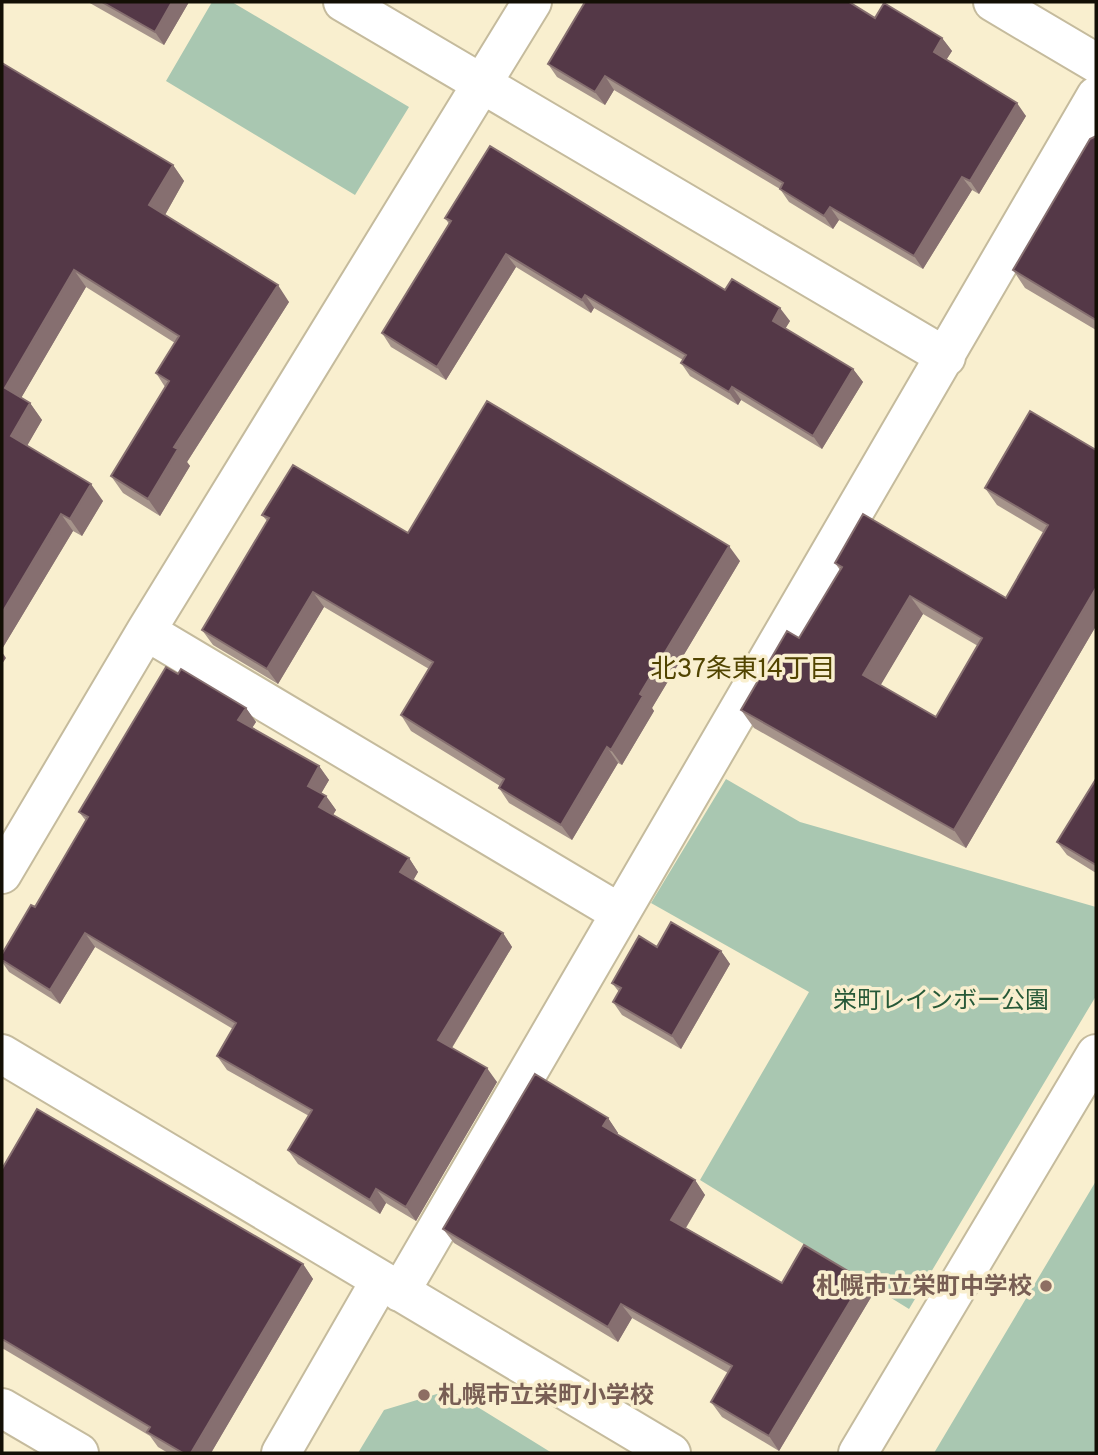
<svg xmlns="http://www.w3.org/2000/svg" width="1098" height="1455" viewBox="0 0 1098 1455" font-family="Overpass,'Noto Sans JP',sans-serif">
<style>
.green{fill:#a9c7b1}
.lines{fill:none;stroke-linecap:round;stroke-linejoin:round}
.minor-casing{stroke:#c5bb9d;stroke-width:42}
.minor{stroke:#fff;stroke-width:38}
.wall{fill:#a6948b;fill-rule:evenodd}
.shaded-wall{fill:#866f70}
.building{fill:#543847;stroke:#866f70;stroke-width:2;fill-rule:evenodd}
.education-dot{fill:#8d6e63;stroke:#f9efcf;stroke-width:2.5}
.labels{text-anchor:middle;stroke-width:7;stroke-linejoin:round;paint-order:stroke}
.park-label{font-size:24px;fill:#275938;stroke:#f9efcf}
.education-label{font-size:24px;font-weight:bold;fill:#785e54;stroke:#f9efcf;text-anchor:end}
.neighbourhood-label{font-size:26px;fill:#514400;stroke:#f9efcf}
</style>
<rect width="100%" height="100%" fill="#f9efcf"/>
<!-- green -->
<path class="green" d="M212 2H232L409 107 355 195 166 81Z
M726 779 800 822 1096 907V996L909 1309 700 1180 809 992 651 903Z
M1096 1181V1453H934Z
M450 1390 552 1453H358L384 1410Z"/>
<g class="lines">
<!-- minor casing -->
<g class="minor-casing">
<path id="minor" d="M343 2 946 357
M993 2 1096 63
M146 631 618 912
M2 874 146 631 532 2
M2 1054 671 1453
M400 1292 1096 96
M2 1408 79 1453
M281 1453 380 1281
M858 1453 1096 1054"/>
</g>
<!-- minor -->
<use href="#minor" class="minor"/>
</g>
<!-- wall -->
<path class="wall" d="M88 2H189L164 45Z
M875 18 942 38 952 51 946 60 1026 116 979 194 972 190 923 269 839 220 833 229 789 202 780 189 614 90 605 105 557 77 548 64Z
M2 63 173 165 184 181 165 215 289 302 187 462 190 466 160 516 123 493 111 476 165 387 156 373 175 343 86 287 21 398 30 403 42 420 27 445 103 501 82 536 73 531 2 649Z
M1096 136V330L1025 288 1013 270Z
M445 218 725 290 790 321 785 329 853 369 863 382 822 449 741 400 738 405 690 376 681 363 683 360 594 308 591 313 516 267 446 380 391 347 382 333 449 224Z
M1096 450V626L966 848 754 728 741 710 799 638 840 570 835 563 1006 598 1044 533 997 505 985 488ZM923 614 978 646 936 717 880 685Z
M262 515 408 533 740 561 652 708 654 711 622 765 618 763 572 840 509 803 499 788 500 786 411 731 401 715 429 669 324 607 278 684 213 645 202 630 267 521Z
M178 674 246 708 256 722 252 728 319 766 329 780 321 793 326 796 336 810 333 815 409 858 418 872 413 880 503 933 512 947 452 1048 497 1082 416 1221 386 1203 380 1214 298 1164 288 1150 309 1116 227 1070 217 1056 233 1029 95 947 60 1004 9 972 2 962V954L35 907 86 821 79 812Z
M1096 779V873L1067 855 1057 842Z
M657 947 721 951 730 964 681 1049 622 1015 613 1002 619 992 612 983Z
M608 1118 618 1133 617 1135 695 1180 705 1195 686 1228 782 1283 873 1294 779 1451 722 1417 711 1402 728 1373 632 1318 618 1342 454 1243 443 1229Z
M2 1169 303 1264 313 1279 211 1453H168L158 1447 150 1436 2 1348Z"/>
<!-- shaded-wall -->
<path class="shaded-wall" d="M172 2H189L164 45 155 32Z
M942 38 952 51 943 65 934 52Z
M605 76 614 90 605 105 595 92Z
M1017 103 1026 116 979 194 970 181Z
M173 165 184 181 161 222 149 205Z
M962 177 972 190 923 269 914 256Z
M830 207 839 220 833 229 824 216Z
M506 254 516 267 446 380 437 367Z
M74 270 86 287 17 405 5 388Z
M278 285 289 302 187 462 190 466 160 516 148 499 174 447Z
M585 295 594 308 591 313 582 300Z
M780 308 790 321 782 334 773 321Z
M853 369 863 382 822 449 813 436Z
M732 387 741 400 738 405 729 392Z
M30 403 42 420 23 453 11 436Z
M91 484 103 501 82 536 70 519Z
M61 514 73 531 2 649V613Z
M729 546 740 561 652 708 654 711 622 765 611 750 640 694Z
M1096 588V626L966 848 954 830Z
M313 592 324 607 278 684 267 669Z
M910 596 923 614 876 693 863 675Z
M2 652 6 658 2 664Z
M246 708 256 722 248 734 238 720Z
M607 747 618 763 572 840 561 825Z
M319 766 329 780 318 799 308 786Z
M326 796 336 810 329 821 319 807Z
M409 858 418 872 410 886 400 872Z
M85 933 95 947 60 1004 50 990Z
M503 933 512 947 448 1054 438 1040Z
M721 951 730 964 681 1049 672 1036Z
M487 1068 497 1082 416 1221 406 1207Z
M608 1118 618 1133 613 1141 603 1126Z
M695 1180 705 1195 682 1234 671 1220Z
M376 1189 386 1203 380 1214 370 1200Z
M303 1264 313 1279 211 1453H191Z
M863 1280 873 1294 779 1451 769 1436Z
M621 1304 632 1318 618 1342 608 1327Z"/>
<!-- building -->
<path class="building" d="M102 2H172L155 32Z
M585 2H849L875 18 884 3 942 38 934 52 1017 103 970 181 962 177 914 256 830 207 824 216 780 189 783 183 605 76 595 92 548 64Z
M2 63 173 165 149 205 278 285 174 447 178 449 148 499 111 476 169 381 156 373 179 336 74 270 5 388 30 403 11 436 91 484 70 519 61 514 2 613Z
M1096 136V320L1013 270 1090 139Z
M490 146 725 290 732 279 780 308 773 321 853 369 813 436 732 387 729 392 681 363 686 355 585 295 582 300 506 254 437 367 382 333 451 221 445 218Z
M487 401 729 546 640 694 643 696 611 750 607 747 561 825 499 788 504 779 401 715 433 662 313 592 267 669 202 630 269 518 262 515 293 465 408 533Z
M1030 411 1096 450V588L954 830 741 710 787 631 799 638 842 567 835 563 863 514 1006 598 1048 525 985 488ZM910 596 982 638 936 717 863 675Z
M166 667 178 674 181 669 246 708 238 720 319 766 308 786 326 796 319 807 409 858 400 872 503 933 438 1040 487 1068 406 1207 376 1189 370 1200 288 1150 312 1110 217 1056 236 1023 85 933 50 990 2 960V954L31 905 35 907 88 817 79 812Z
M1096 779V865L1057 842Z
M671 922 721 951 672 1036 613 1002 621 988 612 983 639 936 657 947Z
M535 1074 608 1118 603 1126 695 1180 671 1220 782 1283 804 1245 863 1280 769 1436 711 1402 732 1366 621 1304 608 1327 443 1229Z
M37 1109 303 1264 191 1453H183L147 1432 150 1427 2 1339V1169Z"/>
<!-- markers -->
<g class="education-dot">
<circle cx="1046" cy="1286" r="7"/>
<circle cx="424" cy="1395" r="7"/>
</g>
<g class="labels">
<!-- park labels -->
<g class="park-label">
<text x="941" y="1008">栄町レインボー公園</text>
</g>
<!-- education labels -->
<g class="education-label">
<text x="1032" y="1294">札幌市立栄町中学校</text>
<text x="438" y="1403" text-anchor="start">札幌市立栄町小学校</text>
</g>
<!-- neighbourhood labels -->
<g class="neighbourhood-label">
<text x="743" y="677">北37条東14丁目</text>
</g>
</g>
<!-- border -->
<rect width="1098" height="1455" fill="none" stroke="#130f05" stroke-width="7"/>
</svg>
